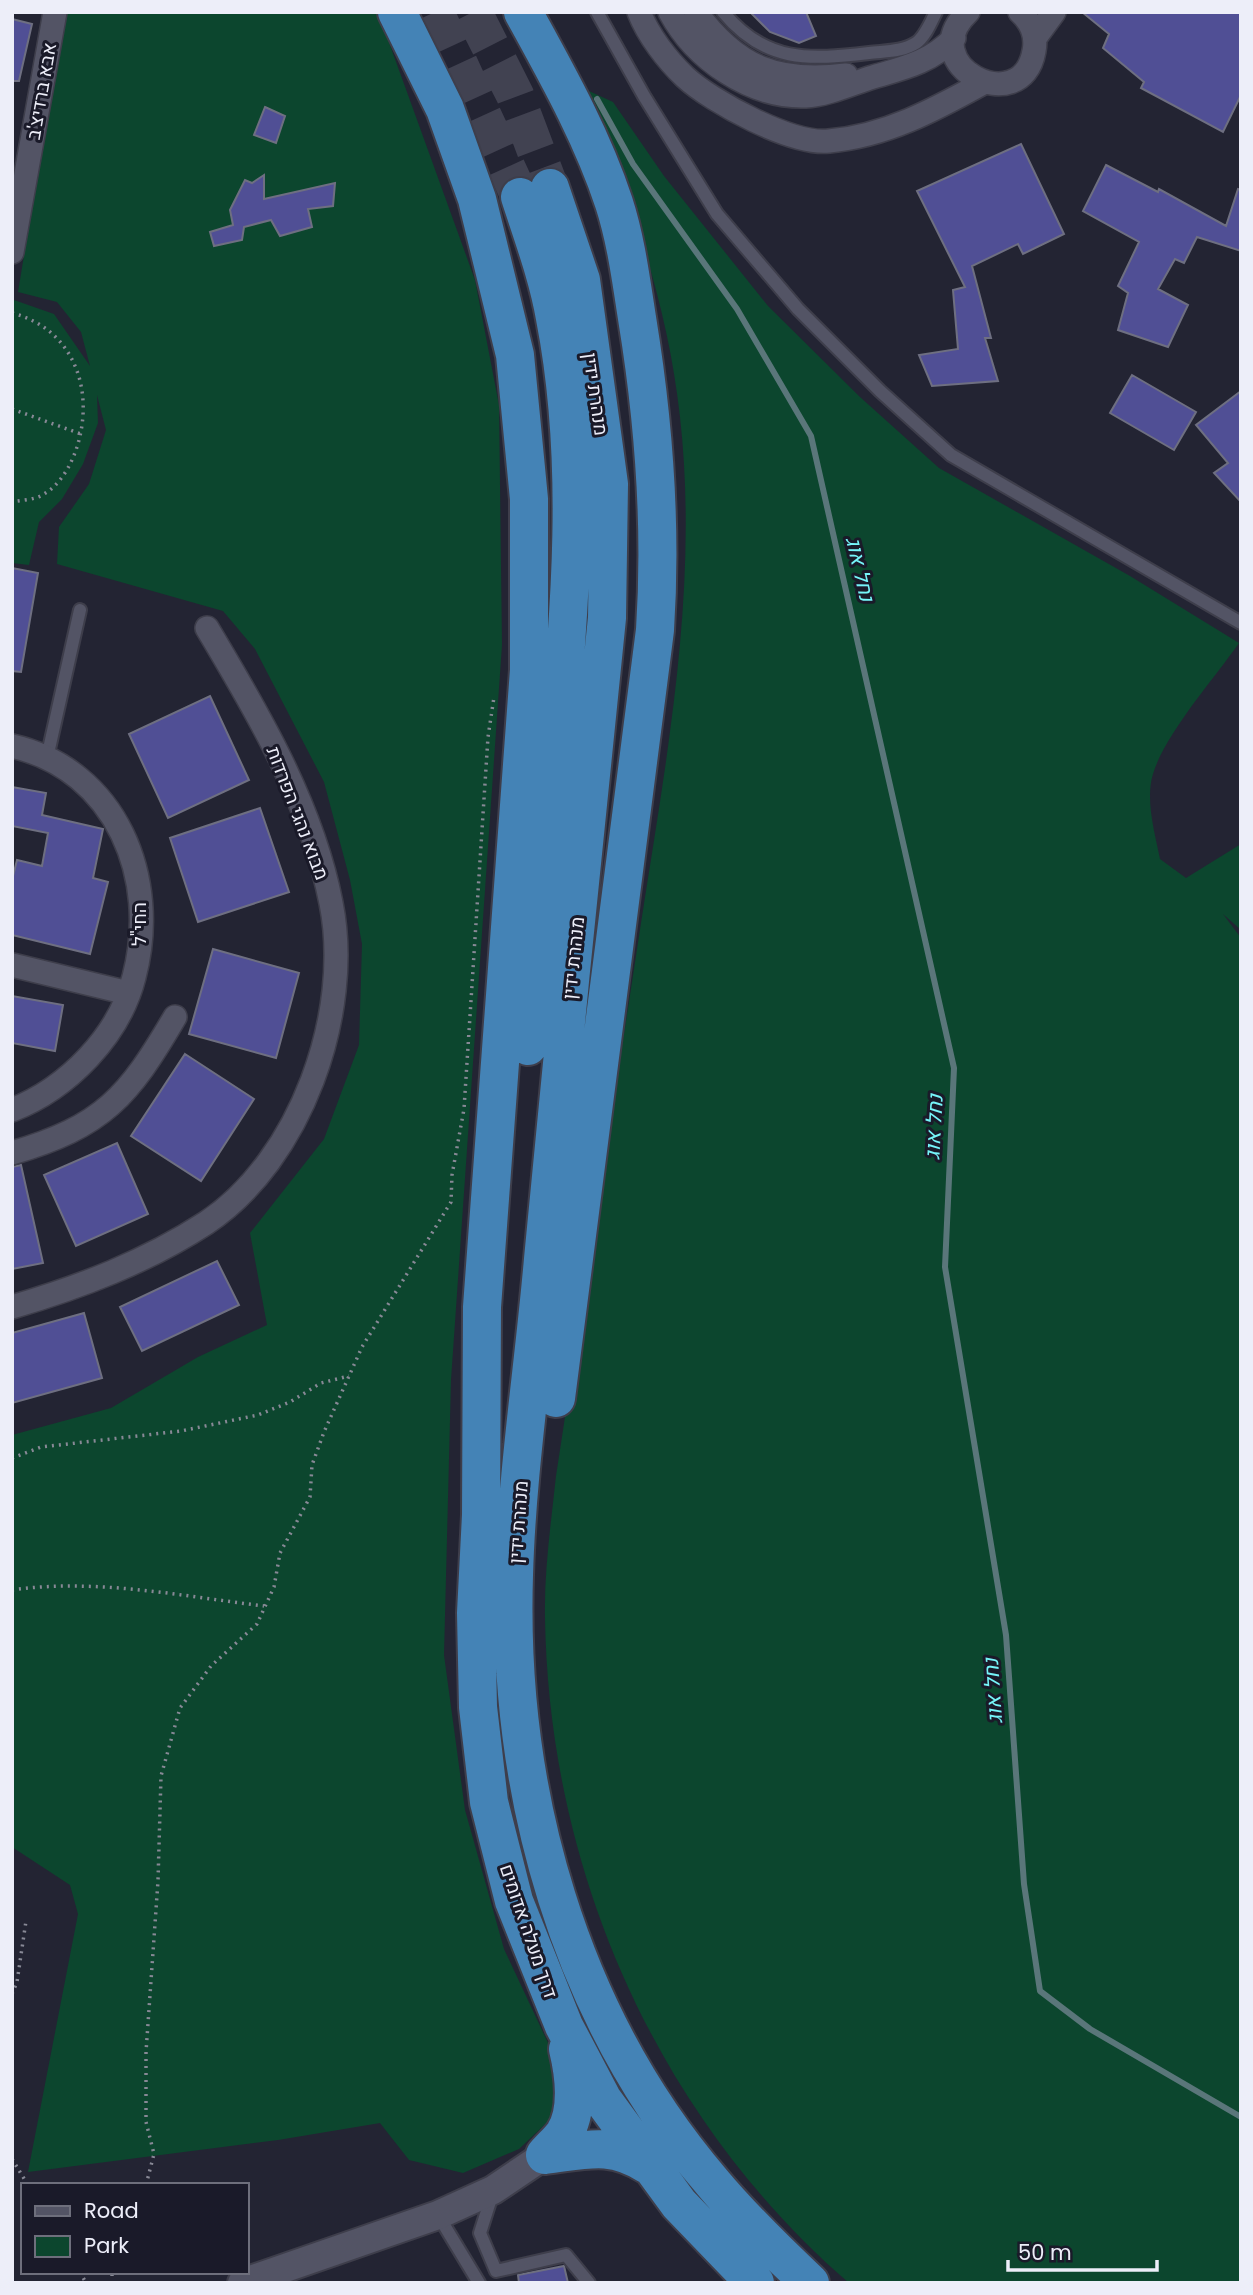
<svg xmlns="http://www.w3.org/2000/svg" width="1253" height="2295" viewBox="0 0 1253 2295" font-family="Poppins,Heebo,sans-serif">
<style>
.green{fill:#0c462e}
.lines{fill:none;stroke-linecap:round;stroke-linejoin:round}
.stream{stroke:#5a767a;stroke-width:6}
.building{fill:#504f95;stroke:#6e6f81;stroke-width:2}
.minor-tunnel{stroke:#414251;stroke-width:23;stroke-dasharray:23 11;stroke-linecap:butt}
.trunk-tunnel{stroke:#414251;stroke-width:38;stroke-dasharray:38 19;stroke-linecap:butt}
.service-casing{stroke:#3e3e4b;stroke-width:16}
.minor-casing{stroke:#3e3e4b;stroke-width:26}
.tertiary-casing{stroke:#3e3e4b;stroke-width:32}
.trunk-casing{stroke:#3e3e4b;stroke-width:42}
.path{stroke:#888996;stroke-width:3.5;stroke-dasharray:2 5;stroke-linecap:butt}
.service{stroke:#535465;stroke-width:12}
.minor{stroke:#535465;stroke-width:23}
.tertiary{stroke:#535465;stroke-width:28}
.trunk{stroke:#4483b6;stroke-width:38}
.labels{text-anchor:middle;stroke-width:6;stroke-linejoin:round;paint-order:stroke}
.street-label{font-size:19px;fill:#edeef9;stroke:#1a1a29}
.water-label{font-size:21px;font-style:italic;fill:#76f5f9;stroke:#1a1a29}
</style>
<rect width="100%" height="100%" fill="#232433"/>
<!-- green -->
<path class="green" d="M64 12H378L475 280 499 405 502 645 451 1380 444 1655 465 1810 504 1949 565 2079 558 2112 519 2149 463 2173 409 2160 380 2123 278 2140 28 2172 78 1914 70 1885 12 1847V1435L111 1408 198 1357 267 1325 250 1233 324 1139 359 1045 362 944 350 880 324 782 255 649 223 611 57 564 59 527 89 484 106 430 97 395 98 423 83 464 62 499 39 522 29 565 12 563 14 300 54 314 90 366 81 332 57 302 18 292Z
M589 91 613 102 664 176 768 306 860 397 939 468 1130 576 1239 643C1214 679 1165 734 1153 774 1145 800 1155 833 1160 859L1186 878 1241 844V930L1223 914 1241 938V2283H849C657 2117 549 1872 545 1618 544 1571 551 1523 556 1476 584 1292 613 1107 641 923 667 755 699 588 680 417 667 298 630 203 589 91Z"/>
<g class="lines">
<!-- stream -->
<path class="stream" d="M597 99 633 164 737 309 811 436 954 1068 945 1267 1006 1635 1024 1884 1040 1991 1090 2029 1241 2117"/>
</g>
<!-- building -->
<path class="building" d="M750 12H806L816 36 799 43 770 32Z
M1082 12H1241V95L1223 132 1141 88 1144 82 1103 48 1109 34Z
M12 19 32 24 19 81H12Z
M265 107 285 116 276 143 254 135Z
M1021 144 1064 234 1023 254 1018 244 972 266 991 338H985L998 381 932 386 919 355 958 349 953 290 965 287 917 191Z
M1106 165 1158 192 1159 189 1226 226 1238 189 1241 190V251L1197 237 1184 263 1175 259 1158 289 1188 305 1168 347 1118 330 1128 293 1118 286 1139 242 1083 211Z
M264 175V199L335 183 333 206 308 209 312 227 280 236 271 220 244 227 242 240 214 246 210 232 233 225 230 210 245 180 252 183Z
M1132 375 1196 412 1174 450 1110 413Z
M1241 391V502L1214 473 1228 463 1196 425Z
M12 568 38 573 21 672 12 671Z
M210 696 249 780 168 818 129 734Z
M12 787 46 793 42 815 103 829 93 878 108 882 90 954 12 935V880L17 860 42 866 48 833 12 826Z
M260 808 289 892 198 922 170 838Z
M213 949 299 973 276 1058 189 1034Z
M12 996 63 1005 55 1051 12 1043Z
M185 1054 254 1099 201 1181 131 1136Z
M117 1143 148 1214 76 1246 44 1175Z
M21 1165 43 1263 12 1269V1167Z
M217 1261 239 1305 142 1351 120 1307Z
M84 1313 102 1378 12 1403V1333Z
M564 2266 568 2283H519L518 2275Z"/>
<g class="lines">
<!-- minor-tunnel -->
<path class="minor-tunnel" d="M653 12 654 15"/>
<!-- trunk-tunnel -->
<path class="trunk-tunnel" d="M435 12 520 197
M473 12 515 95 550 188"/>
<!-- service casing -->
<g class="service-casing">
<path id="service" d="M597 12 644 96 717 214 798 309 880 391 951 455 1241 623
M723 12C765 63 809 60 869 53 884 51 902 52 916 43 925 37 931 22 936 12
M47 758 80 610
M493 2192 480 2233 496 2271 566 2255 589 2283
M438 2215 479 2283"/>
</g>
<!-- minor casing -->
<g class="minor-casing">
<path id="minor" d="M639 12C648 35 667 60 685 77 712 102 792 145 829 141 886 136 934 110 983 83
M670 12C695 59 751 98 806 96 827 95 853 83 873 77 904 68 931 62 954 38
M696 12C738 69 778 83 846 75
M968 12C912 65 1022 121 1034 51 1037 36 1031 22 1020 12
M1035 38 1054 12
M12 252 55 12
M12 746C117 770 160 879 134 977 119 1036 68 1088 12 1110
M12 965 128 993
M12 1153C104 1126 128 1097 175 1017
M12 1307C80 1287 146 1262 206 1223 301 1160 353 1012 331 903 312 805 258 713 207 628"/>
</g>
<!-- tertiary casing -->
<g class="tertiary-casing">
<path id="tertiary" d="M242 2283 438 2215 493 2190 545 2155"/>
</g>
<!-- trunk casing -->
<g class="trunk-casing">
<path id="trunk" d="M397 12 445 109 477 199 515 355 529 499V670L482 1307 481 1515 476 1613 478 1707 489 1802 514 1901 564 2026 603 2100 679 2204 755 2283
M523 12C557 74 592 136 614 203 626 240 631 280 637 318 654 422 662 524 655 630L556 1398
M550 188 581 280 609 484 607 618C585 832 563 1045 543 1259 534 1364 517 1470 514 1575 507 1792 569 2015 712 2182 742 2218 776 2251 810 2283
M520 197C533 237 548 277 555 318 583 462 570 607 557 751 547 850 538 948 528 1046
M545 2155C551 2148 559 2141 564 2134 579 2111 574 2074 568 2049
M545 2155C586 2150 611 2141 648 2165"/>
</g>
<!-- path -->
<path class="path" d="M12 313C74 329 95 390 77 447 71 465 61 484 44 494 35 500 22 500 12 502
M12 409 81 434
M12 1458 41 1447 181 1431 258 1415 290 1402 321 1383 349 1376
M12 1590C95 1578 181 1596 264 1606
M12 1994 17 1982 26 1921
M12 2159 28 2185
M146 2185 154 2154 146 2122V2052L158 1881 161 1776 180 1708 211 1666 257 1624 274 1587 280 1553 310 1497 312 1465 324 1432 362 1347 451 1202 452 1175 464 1109 488 737 494 697
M80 2272 86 2283
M112 2283V2272"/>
<!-- service -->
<use href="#service" class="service"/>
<!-- minor -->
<use href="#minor" class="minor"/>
<!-- tertiary -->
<use href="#tertiary" class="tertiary"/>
<!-- trunk -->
<use href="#trunk" class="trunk"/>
</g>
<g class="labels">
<!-- street labels -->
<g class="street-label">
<text transform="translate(41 91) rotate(-80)" y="7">אבא ברדיצ'ב</text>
<text transform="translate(596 394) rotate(82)" y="7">מנהרת ידין</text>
<text transform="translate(298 813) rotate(69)" y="7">מבוא נהגי הפרדות</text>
<text transform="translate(139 924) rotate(-90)" y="7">החי"ל</text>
<text transform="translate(573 958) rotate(-84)" y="7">מנהרת ידין</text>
<text transform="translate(518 1522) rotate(-86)" y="7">מנהרת ידין</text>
<text transform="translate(529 1931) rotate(71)" y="7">דרך מעלה אדומים</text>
</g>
<!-- water labels -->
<g class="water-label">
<text transform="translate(860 569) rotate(77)" y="7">נחל אוג</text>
<text transform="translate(934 1127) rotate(-87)" y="7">נחל אוג</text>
<text transform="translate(993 1691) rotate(-94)" y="7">נחל אוג</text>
</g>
</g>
<!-- border -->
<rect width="1253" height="2295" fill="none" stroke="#edeef9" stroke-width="28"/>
<!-- legend -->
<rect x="21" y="2183" width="228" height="91" fill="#1a1a29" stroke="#6e6f7c" stroke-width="2"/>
<rect x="35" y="2206" width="35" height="10" fill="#535465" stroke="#6e6f7c" stroke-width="2"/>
<text x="84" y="2218" font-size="21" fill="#edeef9">Road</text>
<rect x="35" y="2236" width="35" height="21" fill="#0c462e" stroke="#6e6f7c" stroke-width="2"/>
<text x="84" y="2253" font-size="21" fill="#edeef9">Park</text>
<!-- scale -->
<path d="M1008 2260v10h149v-10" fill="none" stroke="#edeef9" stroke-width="3.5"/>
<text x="1018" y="2260" font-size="21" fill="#edeef9" stroke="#1a1a29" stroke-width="5" paint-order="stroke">50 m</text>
</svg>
